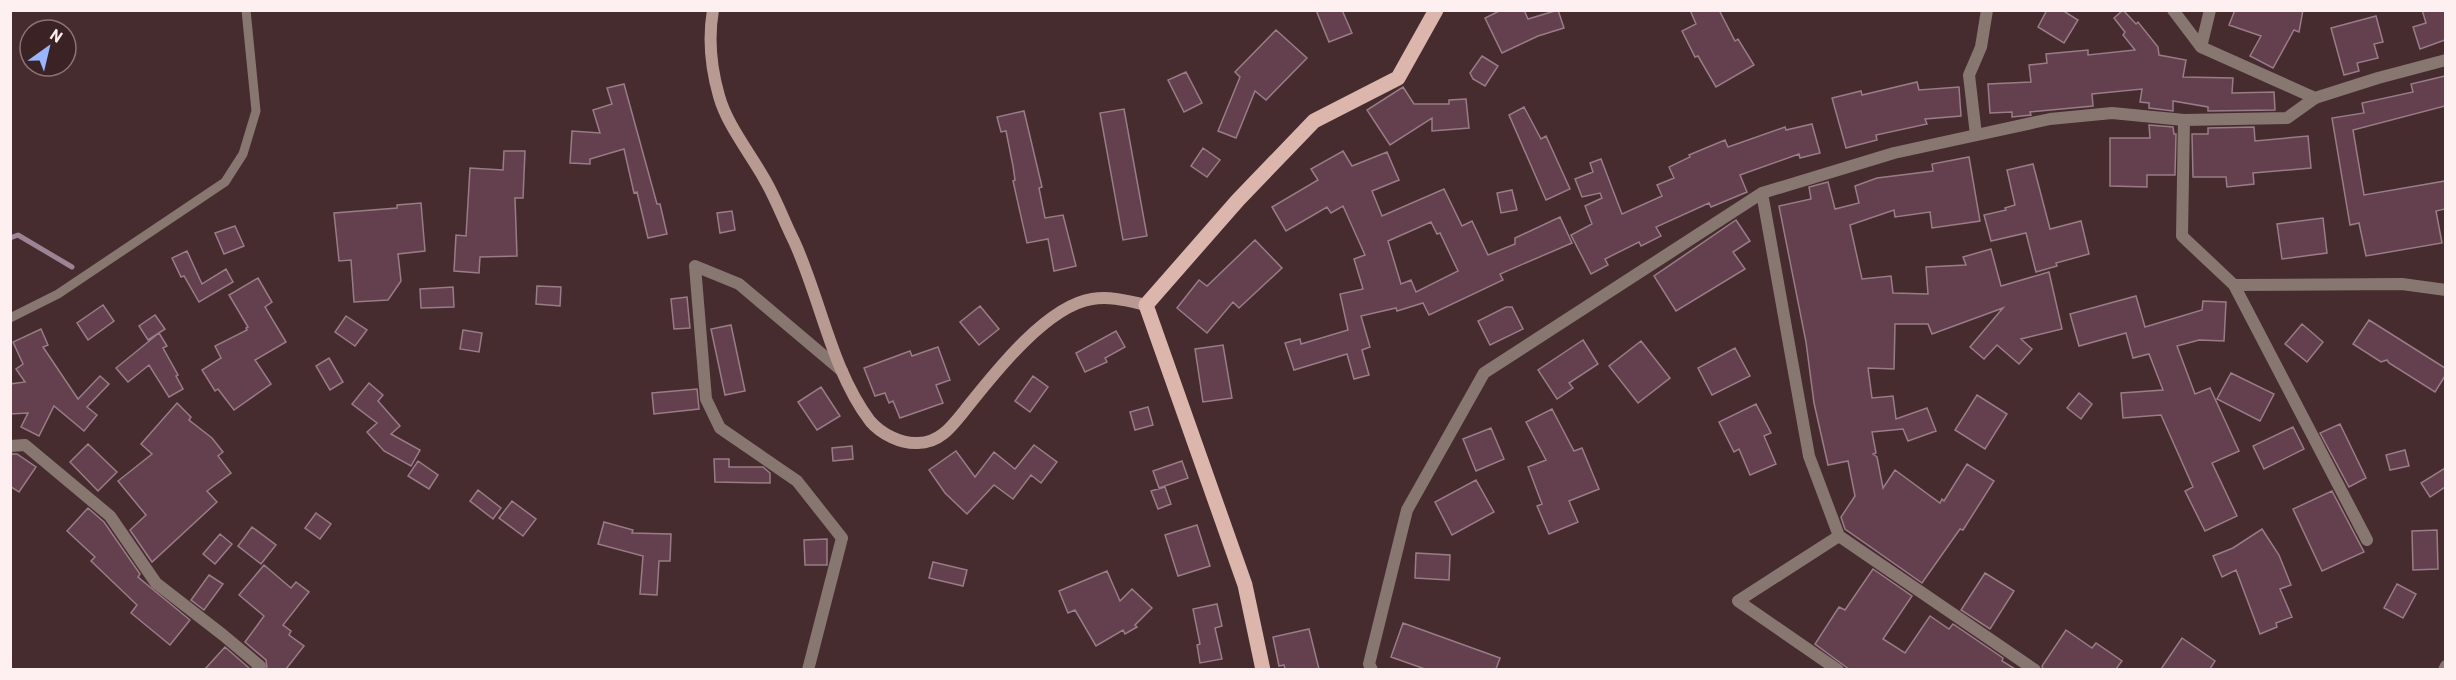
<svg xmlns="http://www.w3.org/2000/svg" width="2456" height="680" viewBox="0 0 2456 680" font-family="Barlow,sans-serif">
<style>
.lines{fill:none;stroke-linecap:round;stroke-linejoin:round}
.stream{stroke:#9c8395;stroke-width:5}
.building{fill:#64404f;stroke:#987c87;stroke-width:1.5;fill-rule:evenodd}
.service{stroke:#887671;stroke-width:9}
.minor{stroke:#887671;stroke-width:12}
.tertiary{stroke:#887671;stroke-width:12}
.secondary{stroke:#b89a92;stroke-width:12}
.primary{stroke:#dcb6ac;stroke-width:15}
</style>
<rect width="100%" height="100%" fill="#462c2e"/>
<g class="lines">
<!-- stream -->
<path class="stream" d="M10 238 18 235 72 267"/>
</g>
<!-- building -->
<path class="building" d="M1316 10H1342L1352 33 1329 42Z
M1501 10H1524L1528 19 1558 10 1564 28 1538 36 1502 53 1485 18Z
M1690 10H1719L1735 41 1738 39 1754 65 1716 87 1698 56 1695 57 1682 31 1696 24Z
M2047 10H2062L2078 20 2064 43 2038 27Z
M2123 10 2136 24 2138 22 2158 47 2159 55 2186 60 2183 77 2233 78 2232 93 2274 92 2275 110 2208 111V107L2173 101V111L2149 108V103L2140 102 2142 89 2092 94 2093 106 2030 112 2031 115 2012 117V112L1990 113 1988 84 2031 82 2029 65 2047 63 2046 54 2088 50V55L2135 50 2123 35 2125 32 2114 18Z
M2235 10H2303L2299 32 2294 30 2273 68 2250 56 2261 36 2229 25Z
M2422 10H2445V40L2420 49 2413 27 2426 23Z
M2376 16 2383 42 2374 44 2378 58 2357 63 2359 71 2344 75 2331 28Z
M1276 30 1307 58 1266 100 1255 91 1236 138 1218 131 1240 77 1235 72Z
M1482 56 1498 66 1485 86 1473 79 1470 73Z
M1186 72 1202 103 1184 112 1168 80Z
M2445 76V106L2353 130 2364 195 2445 181V209L2436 211 2442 243 2366 256 2359 223 2350 225 2332 118 2364 113 2362 103 2413 92 2411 84Z
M1917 82 1919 90 1959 87 1961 116 1925 119 1927 124 1876 135 1877 140 1846 148 1832 98 1861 91 1862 95Z
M624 84 657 204H660L667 234 648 238 637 192 634 193 624 149 590 159V164L570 163 572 131 600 133 593 110 612 104 607 88Z
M1403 87 1414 104H1449V100L1466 99 1469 128 1432 131V118L1390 145 1367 110Z
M1524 107 1541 139 1546 136 1570 189 1546 200 1509 115Z
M1124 109 1147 236 1123 240 1100 113Z
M1024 111 1042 187 1039 188 1045 218 1063 215 1076 266 1054 271 1048 239 1027 243 1013 181 1015 180 1013 166 1006 131 1001 132 997 117Z
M1812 124 1820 153 1800 158 1799 154 1740 175 1747 192 1711 207 1709 203 1656 227 1661 236 1641 246 1639 242 1605 259 1608 265 1591 274 1571 235 1592 224 1585 206 1602 198 1600 193 1582 197 1575 179 1593 172 1590 163 1601 159 1622 214 1662 196 1657 185 1674 178 1669 167 1690 157 1689 155 1725 140 1728 147 1785 127 1786 130Z
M2149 125 2173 127 2174 134H2176L2175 175H2147V187L2110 186V138H2150Z
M2254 127 2255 141 2308 136 2311 168 2253 173 2254 184 2227 187 2226 177H2193L2192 134H2208V128Z
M1203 148 1220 160 1207 177 1191 166Z
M504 151H525L523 198H515L517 256 480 257 479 273 454 271 456 235 466 236 470 168 503 170Z
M1343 151 1352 166 1387 152 1399 180 1372 191 1382 216 1444 189 1462 226 1472 221 1488 255 1515 244V238L1560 217 1572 243 1500 274 1503 280 1429 315 1423 303 1397 311 1396 308 1361 316 1370 347 1362 350 1369 375 1354 379 1347 354 1294 370 1285 343 1300 339 1301 344 1348 330 1340 294 1363 289 1354 259 1365 255 1343 206 1331 213 1327 207 1286 231 1272 207 1318 180 1311 169ZM1431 222 1437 234 1440 233 1458 271 1416 292 1411 280 1401 284 1388 241Z
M1969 157 1980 221 1932 228 1930 212 1895 217 1894 210 1850 225 1862 279 1891 276 1893 293 1928 294 1926 267 1966 265 1963 257 1991 249 2001 286 2049 272 2062 329 2021 339 2032 349 2019 364 1997 345 1984 359 1970 347 2003 308 1932 334 1928 324H1895L1894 369 1868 368 1872 398 1893 396 1896 419 1927 408 1936 431 1908 441 1903 429 1872 432 1876 453 1873 454 1877 457 1883 488 1895 470 1940 503 1942 499 1944 501 1967 464 1994 481 1963 530 1960 529 1922 583 1845 529 1841 517 1855 496 1848 461 1828 465 1814 403 1806 342 1779 206 1811 199 1809 187 1828 182 1835 209 1859 203 1855 186 1877 178 1933 171 1932 164Z
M2033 164 2050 229 2081 221 2089 254 2056 263 2057 266 2036 272 2026 233 1991 241 1984 215 2006 210 2005 208 2015 205 2007 170Z
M1512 190 1517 210 1501 213 1497 193Z
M421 203 425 251 398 254 401 281 388 300 354 302 351 260 339 261 334 213 397 208V205Z
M732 211 735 230 720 233 717 213Z
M2323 218 2327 253 2282 259 2277 224Z
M1736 220 1750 241 1733 252 1745 269 1676 311 1654 276Z
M235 226 244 246 224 254 215 233Z
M1255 240 1282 268 1239 308 1233 302 1207 333 1177 308 1199 280 1207 286Z
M187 251 202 284 226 269 233 282 199 302 184 276 181 277 172 258Z
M258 278 272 302 265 307 286 342 255 360 271 384 234 410 218 389 215 391 202 370 221 358 215 346 247 330 246 328 248 327 229 295Z
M537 286 561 287 560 306 536 304Z
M453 287 454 307 421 308 420 289Z
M2136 296 2145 327 2202 310 2203 301 2226 302 2224 341 2199 340 2177 346 2195 394 2210 388 2239 451 2212 463 2237 516 2205 531 2185 491 2193 487 2161 415 2123 418 2121 393 2163 390 2149 354 2133 358 2126 333 2079 346 2070 314Z
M687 297 690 328 674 329 671 299Z
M103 305 114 321 88 340 77 323Z
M980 306 999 329 979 345 960 322Z
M1506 307H1512L1523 329 1490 345 1478 321Z
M155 315 165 329 148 340 139 326Z
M346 316 367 330 355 346 335 332Z
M2369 320 2445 368V376L2435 392 2389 363 2387 360 2381 362 2353 344Z
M2302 324 2323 342 2307 362 2285 344Z
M731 325 745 391 725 395 711 329Z
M41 329 48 345 43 347 78 399 100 376 109 384 87 407 97 415 84 431 54 406 39 436 21 427 28 413 10 414V384L25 382 16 369 23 364 13 342Z
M463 330 482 333 479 352 460 349Z
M1116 331 1125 347 1105 358 1107 362 1085 372 1076 353Z
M159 333 167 346 163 348 178 375 176 376 183 389 169 397 149 365 128 382 116 368Z
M1583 340 1598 364 1569 383 1573 388 1557 399 1538 370Z
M1641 341 1670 378 1638 403 1609 366Z
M1223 345 1232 398 1203 402 1195 349Z
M938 347 950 380 936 385 943 403 900 418 893 401 889 403 885 393 875 396 864 368 910 351 912 356Z
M1735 348 1750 376 1712 395 1698 368Z
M329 358 343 382 330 390 316 366Z
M2231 373 2274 394 2260 421 2217 399Z
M1033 376 1048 387 1030 412 1015 401Z
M369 383 383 395 378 401 400 426 391 434 420 450 411 466 384 451 367 432 377 423 352 404Z
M821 387 840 416 817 430 798 402Z
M697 389 699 409 654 414 652 393Z
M2079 393 2092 404 2081 419 2067 408Z
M1977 395 2007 414 1985 449 1955 430Z
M177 403 191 417 189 420 212 438 223 452 218 456 231 473 207 491 217 502 152 562 130 530 146 515 118 481 152 454 141 444Z
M1756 404 1771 433 1764 436 1776 464 1750 475 1739 449 1734 452 1719 422Z
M1148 407 1153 425 1135 430 1130 412Z
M1552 409 1574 451 1582 448 1599 489 1569 501 1578 522 1549 534 1537 506 1542 504 1528 467 1546 460 1526 422Z
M2340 424 2366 478 2349 487 2320 433Z
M2293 427 2304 449 2264 469 2253 446Z
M1491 428 1504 459 1476 471 1463 439Z
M88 444 117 472 98 491 70 462Z
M1034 445 1057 462 1041 483 1031 475 1013 499 994 485 967 514 945 493 929 470 956 451 975 477 994 452 1015 469Z
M852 446 853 459 833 461 832 448Z
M2405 450 2409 466 2390 470 2386 455Z
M10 454H17L36 467 19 492 10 486Z
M714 459H729V467H763L770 473V483L715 482Z
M418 461 438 475 429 489 408 476Z
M1182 461 1188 478 1159 488 1153 471Z
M2445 468V487L2430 497 2421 483Z
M1476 480 1494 512 1452 535 1435 502Z
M1165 487 1171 504 1158 509 1151 491Z
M478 490 501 508 493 519 470 501Z
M2332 491 2364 552 2322 571 2293 509Z
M512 501 536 519 523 536 499 518Z
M88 508 104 522 140 574 138 577 190 620 170 645 131 613 137 605 91 561 95 557 67 531Z
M316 513 331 524 320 539 305 528Z
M604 522 633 530 632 533 671 534 670 561H659L657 595 640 594 643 556 598 544Z
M1197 525 1210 566 1178 576 1165 535Z
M252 527 276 545 261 564 238 546Z
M2262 529 2279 555 2291 585 2280 589 2292 617 2276 623 2277 627 2260 634 2236 570 2222 577 2213 556 2233 548Z
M2437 530 2438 569 2413 570 2412 531Z
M220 534 232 544 215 564 203 554Z
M827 539V565H805L804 540Z
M1416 553 1450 555 1449 580 1415 578Z
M933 562 967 570 963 586 929 578Z
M264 565 291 588 296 582 309 592 283 625 291 631 289 635 304 646 286 669H267L266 660 245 642 264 616 239 595Z
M1873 569 1912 596 1883 639 1905 653 1930 616 1949 629 1953 624 2003 658 2002 661 2015 669H1849L1846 667 1815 644 1839 607 1845 610Z
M1107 571 1120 601 1132 589 1152 608 1135 625 1137 627 1125 634 1123 630 1096 646 1075 610 1068 613 1059 591Z
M1985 573 2014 591 1990 629 1961 610Z
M209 575 223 584 204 610 191 600Z
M2397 584 2416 594 2403 618 2384 608Z
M1217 604 1222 626 1215 628 1222 659 1200 663 1197 645 1200 644 1193 609Z
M1403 623 1500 658 1496 669H1425L1391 657Z
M1309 629 1319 669H1285L1284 665 1279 666 1273 637Z
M2066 630 2092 648 2096 643 2122 661 2116 669H2043L2042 666Z
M2182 638 2215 661 2210 669H2161Z
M225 647 249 668V669H205Z"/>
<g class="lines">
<!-- service -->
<path class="service" d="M10 318 58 294 225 182 243 154 256 111 246 10"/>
<!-- minor -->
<path class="minor" d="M2201 47 2210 10
M2315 98 2287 118 2184 120 2182 236 2234 285 2367 540
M1976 135 1969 75 1981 47 1987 10
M1762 193 1809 456 1839 536 2035 670
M2234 285 2402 284 2446 290
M10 446 25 445 110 516 156 583 223 635 260 666 257 670
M808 670 842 538 797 481 720 428 706 399 695 266 739 284 842 371
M1372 670 1369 664 1407 510 1484 373 1762 193 1894 153 2050 119 2112 113 2184 120
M1838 670 1738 601 1839 536
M2444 670 2446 666"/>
<!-- tertiary -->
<path class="tertiary" d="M2173 10 2201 47 2315 98 2378 78 2446 60"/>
<!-- secondary -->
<path class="secondary" d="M713 10C708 39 711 68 719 96 727 125 750 153 765 180 776 199 784 221 794 241 821 300 831 369 870 421 881 434 901 444 918 443 940 443 952 426 965 410 993 375 1046 306 1092 299 1111 296 1128 301 1146 305"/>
<!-- primary -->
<path class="primary" d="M1263 670 1245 585 1146 305 1238 200 1314 121 1398 78 1436 10"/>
</g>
<!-- border -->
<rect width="2456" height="680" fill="none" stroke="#fef0f1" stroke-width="24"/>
<!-- north arrow -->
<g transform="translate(48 48) rotate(34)"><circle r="28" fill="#3b2224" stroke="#897476" stroke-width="1.5"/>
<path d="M0-4.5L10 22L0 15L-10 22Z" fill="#99b5fd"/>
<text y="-9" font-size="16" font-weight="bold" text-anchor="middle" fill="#fef0f1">N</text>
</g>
</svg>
